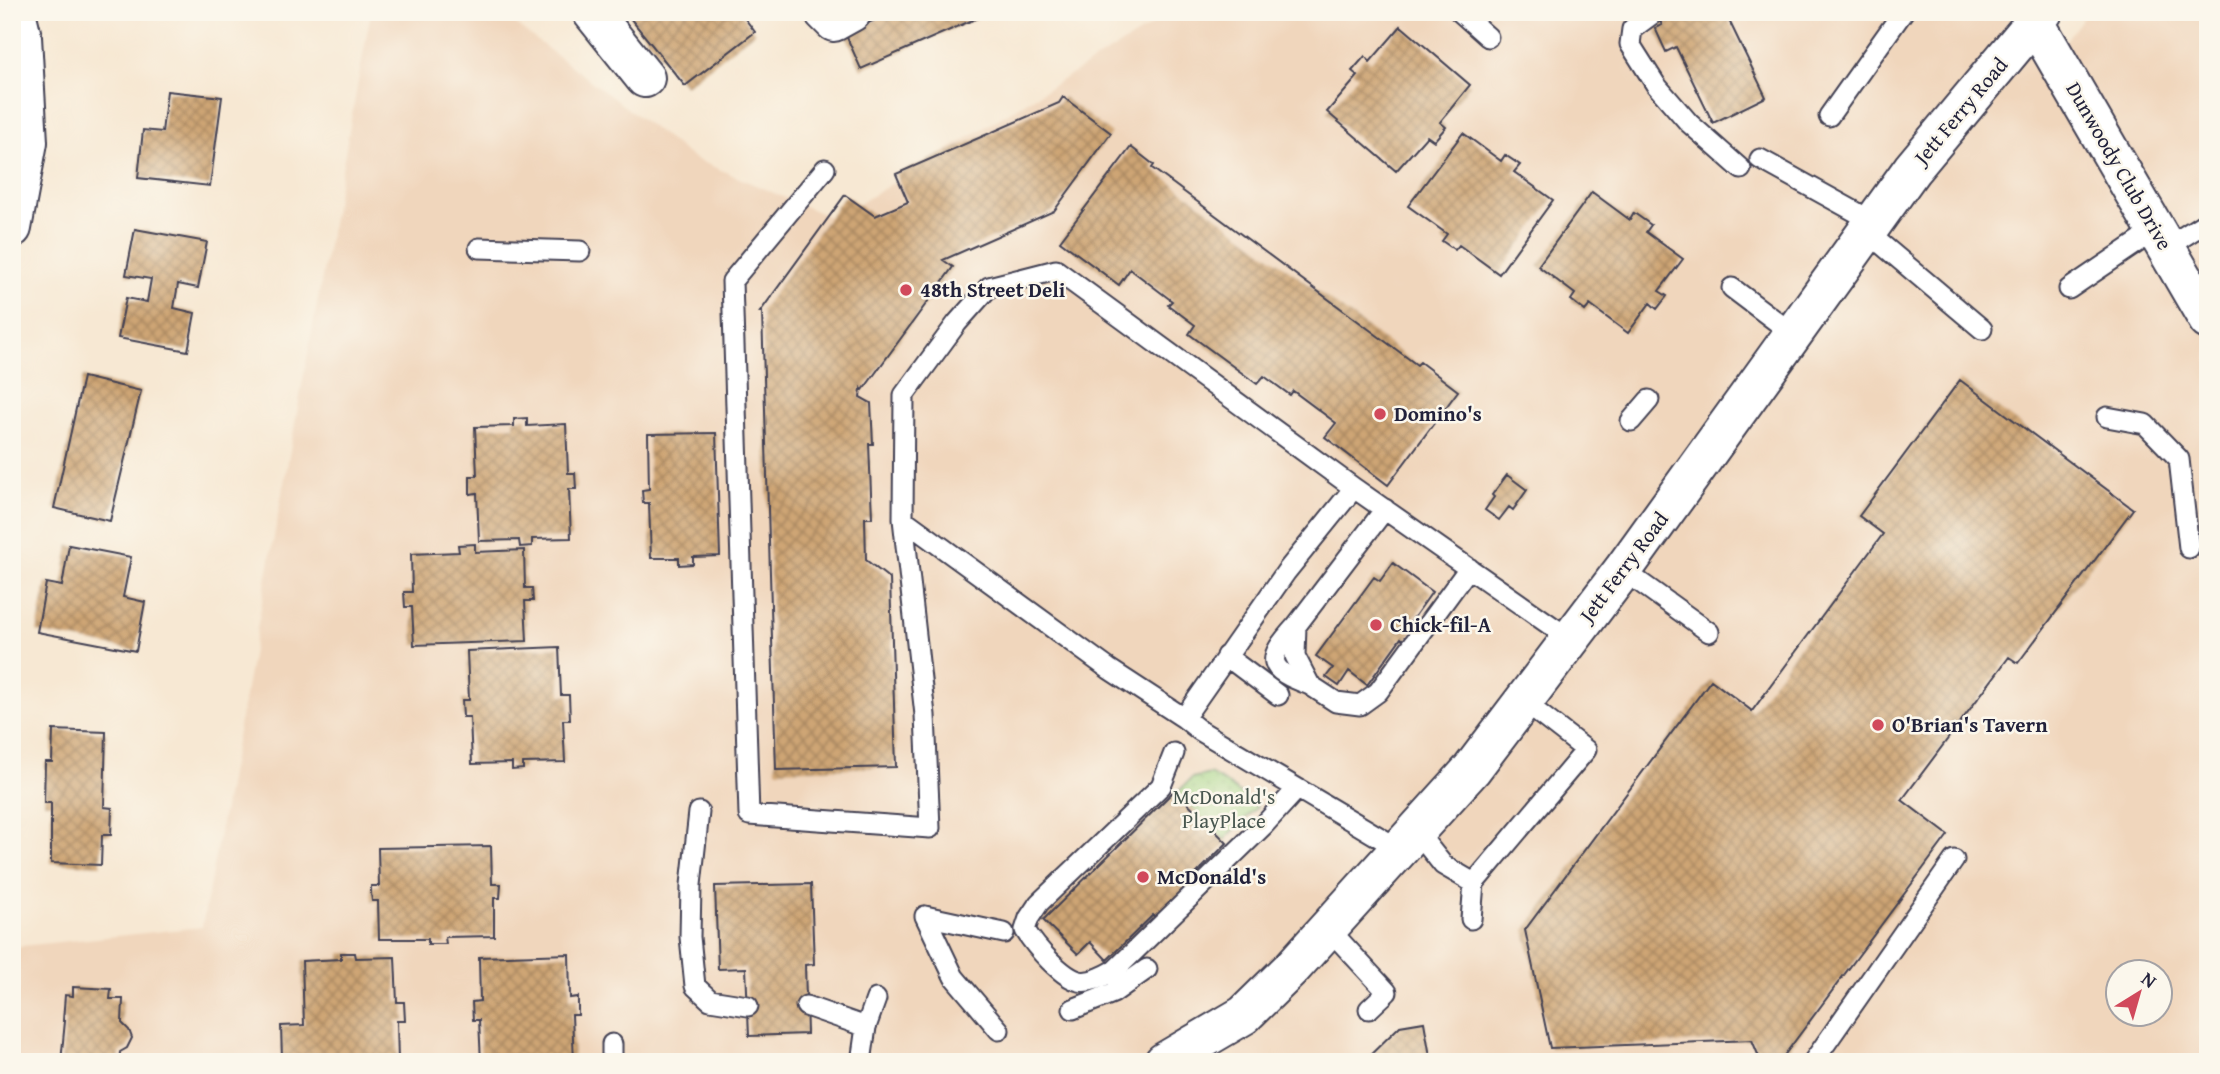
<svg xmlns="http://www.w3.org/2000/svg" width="2220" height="1074" viewBox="0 0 2220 1074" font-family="'Gentium Book Plus',serif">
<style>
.built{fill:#f0d6bc;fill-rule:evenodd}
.park{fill:url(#park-dots);stroke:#627a5e;stroke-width:2}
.building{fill:url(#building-cross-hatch)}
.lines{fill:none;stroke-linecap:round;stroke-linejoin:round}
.service-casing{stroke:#424052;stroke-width:23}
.minor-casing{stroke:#424052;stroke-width:42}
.tertiary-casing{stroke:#424052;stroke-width:42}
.service{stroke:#fff;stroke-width:19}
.minor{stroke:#fff;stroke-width:38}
.tertiary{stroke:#fff;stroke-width:38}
.poi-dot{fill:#d1495b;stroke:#fbf7ec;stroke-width:2.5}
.labels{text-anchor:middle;stroke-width:5;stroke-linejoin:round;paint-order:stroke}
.street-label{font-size:21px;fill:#22223b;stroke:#fbf7ec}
.poi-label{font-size:21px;font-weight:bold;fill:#22223b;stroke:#fbf7ec;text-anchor:start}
.park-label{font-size:21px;fill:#495750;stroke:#fbf7ec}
</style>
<defs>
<pattern id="park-dots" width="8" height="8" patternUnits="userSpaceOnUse" patternTransform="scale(1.75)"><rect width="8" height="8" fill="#a3d382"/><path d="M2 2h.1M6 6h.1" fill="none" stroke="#8cb571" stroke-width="1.8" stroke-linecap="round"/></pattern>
<pattern id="building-cross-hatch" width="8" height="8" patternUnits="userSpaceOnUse" patternTransform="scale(1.75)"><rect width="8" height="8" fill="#cea574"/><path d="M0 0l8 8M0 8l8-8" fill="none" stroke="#a78660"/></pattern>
</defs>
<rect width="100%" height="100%" fill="#fbf7ec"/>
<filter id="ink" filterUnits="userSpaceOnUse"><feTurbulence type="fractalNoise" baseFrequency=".0143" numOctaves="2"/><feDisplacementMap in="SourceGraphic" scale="14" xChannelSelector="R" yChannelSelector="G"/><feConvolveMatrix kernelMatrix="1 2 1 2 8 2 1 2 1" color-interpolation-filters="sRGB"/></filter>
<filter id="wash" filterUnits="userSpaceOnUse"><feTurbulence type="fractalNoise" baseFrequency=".00686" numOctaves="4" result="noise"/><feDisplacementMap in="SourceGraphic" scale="28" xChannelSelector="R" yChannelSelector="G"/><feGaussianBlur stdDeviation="1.57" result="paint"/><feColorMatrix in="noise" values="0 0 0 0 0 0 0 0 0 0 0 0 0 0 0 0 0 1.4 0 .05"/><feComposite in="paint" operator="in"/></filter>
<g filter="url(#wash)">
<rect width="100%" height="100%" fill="#f7e8d3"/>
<!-- built -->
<path class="built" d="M371 12H499L693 158 834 219 1174 12H2044L2063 45 2087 12H2208V1062H12V947L202 927ZM2118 972H2160V1014H2118Z"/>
<!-- park -->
<path class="park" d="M1210 774 1229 785 1257 807 1224 840 1177 793 1192 778Z"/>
<g id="blocks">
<!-- building -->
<path class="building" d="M631 12H740L755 32 685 86 630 18 633 16Z
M893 12H991L861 69 845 33Z
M1656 12H1725L1766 97 1713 123 1676 47 1666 52 1655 28 1662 25Z
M1401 26 1470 85 1440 122 1446 127 1434 141 1427 136 1396 171 1327 112 1358 76 1352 71 1365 56 1370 62Z
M167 91 222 97 210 186 138 178 143 130 162 132Z
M1063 97 1111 133 1054 211 943 260 953 267 863 390 861 388 860 397 871 403 873 444H869L872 518H865L866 560 890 579 896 767 776 770 762 312H760L845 195 875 216 908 202 896 174 1059 103Z
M1463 133 1501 161 1505 155 1520 165 1514 172 1553 200 1499 274 1459 245 1455 250 1442 241 1447 234 1408 206Z
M1131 147 1154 165 1152 168 1417 365 1420 362 1458 391 1388 485 1325 437 1336 423 1293 391 1290 395 1264 376 1257 384 1189 334 1195 325 1168 305 1172 301 1130 269 1119 285 1060 241Z
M1592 192 1630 220 1634 213 1651 225 1646 232 1683 259 1659 291 1667 296 1657 309 1650 303 1628 333 1590 305 1585 311 1571 300 1575 294 1538 266Z
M135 229 207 242 198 288 178 284 174 308 195 313 188 351 118 338 126 298 147 302 151 279 126 275Z
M83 377 141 391 110 521 54 508Z
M1960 380 2133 509 2018 663 2009 657 1902 800 1948 835 1783 1057H1759L1752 1040 1550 1048 1525 930 1711 680 1752 711 1883 534 1859 516Z
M527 418V426L566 424 568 473H575L576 489H569L571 538 532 539V546L520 547 519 540 479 541 477 493 470 494V476H477L475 427 514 426V419Z
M716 433 720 556 693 557V564L679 565V558H651L649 503H643L642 490 649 489 648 434Z
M1507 475 1527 490 1513 510 1509 507 1499 520 1485 510 1494 497 1492 495Z
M475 544V552L524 550 525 588H532L533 601H525L527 641 414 645 412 607H405L404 592H412L411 554 459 552 458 545Z
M69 545 131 557 123 597 145 602 136 651 37 632 46 583 62 586Z
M1393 563 1432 592 1410 623 1415 627 1405 641 1401 638 1367 685 1349 671 1339 686 1326 677 1333 668 1316 656 1374 577 1380 581Z
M559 647 561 695H569L570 720H563L565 762 523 763V769L512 770V763L472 764 470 717H463L462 700H469L467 651Z
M53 730 106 732 104 807 112 808 111 835H102L101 865 51 863V803H44L45 762H52Z
M1175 790 1227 843 1196 874 1203 881 1161 923 1153 915 1107 960 1090 942 1078 954 1043 920Z
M491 846 492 884H501L500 898H494V936L445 937 446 944H428V939H379L378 901H372L371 893V886H379L378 848Z
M811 884 814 964 805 965 807 1034 749 1036 746 968 718 969 715 886Z
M341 953H355L356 958 395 957 397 1002H404L405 1021H397L398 1062H307V1057L282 1058 281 1026 304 1025 302 961 341 959Z
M569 954 570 998 578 997V1015H572L574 1062H481L479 1020H473L472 1002 480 1001 479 957Z
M73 987 111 989 110 999H123L122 1023 129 1030 132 1038 127 1048 120 1052 119 1062H61L65 1021H63L65 995 73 996Z
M1424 1022 1431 1062H1363L1400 1026Z"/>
</g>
</g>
<g filter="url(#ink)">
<use href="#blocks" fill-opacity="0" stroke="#424052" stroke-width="2"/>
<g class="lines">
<!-- service casing -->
<g class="service-casing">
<path id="service" d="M1460 12 1488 37
M1655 12 1632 29 1630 44 1656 85 1689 123 1741 169
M1829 116 1903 12
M1760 159 1874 222
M825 169 732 281 749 815 930 828 925 715 903 519 904 395 957 323 989 287 1056 270 1354 488 1570 639
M1867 232 1982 329
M2167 247 2208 221
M479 248 580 251
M1732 288 1793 334
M2069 289 2156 230
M2107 417 2145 424 2179 459 2189 548
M1631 421 1649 400
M1385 509 1296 626 1295 656 1310 685 1336 702 1360 705 1378 692 1469 568
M903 519 1109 669 1184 718 1199 730 1399 849
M1623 570 1709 632
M1296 626C1265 660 1266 669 1310 685
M1226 656 1278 695
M1184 718 1286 572 1354 488
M1174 753 1161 786 1039 903 1029 918 1025 930C1033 943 1040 951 1050 961 1075 985 1084 988 1115 970L1263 826 1297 789
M699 812 691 885 690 937 695 986 710 1000 748 1006
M1416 831 1443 865 1474 883 1471 919
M1474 883 1586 750 1523 701
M925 916 954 977 999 1030
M925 916 1004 933
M1328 928 1387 992 1369 1009
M806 1006 866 1027
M1073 1009 1113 993 1147 969
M612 1044V1062
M861 1062 866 1027 876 999
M1813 1062 1954 860"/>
</g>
<!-- minor casing -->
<g class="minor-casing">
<path id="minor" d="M592 12 645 78
M824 12 834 22 852 12
M12 228 28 142 22 37 16 12"/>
</g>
<!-- tertiary casing -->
<g class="tertiary-casing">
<path id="tertiary" d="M2029 12 2208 320
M1164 1062 1244 1015 1291 969 1472 769 1623 570 1912 169 2043 12"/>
</g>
<!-- service -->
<use href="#service" class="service"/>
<!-- minor -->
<use href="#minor" class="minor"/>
<!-- tertiary -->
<use href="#tertiary" class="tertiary"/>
</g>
</g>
<!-- markers -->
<g class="poi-dot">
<circle cx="906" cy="290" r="7"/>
<circle cx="1380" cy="414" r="7"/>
<circle cx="1376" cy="625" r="7"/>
<circle cx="1878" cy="725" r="7"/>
<circle cx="1143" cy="877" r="7"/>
</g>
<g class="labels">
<!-- street labels -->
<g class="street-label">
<text transform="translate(1961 111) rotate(-50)" y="7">Jett Ferry Road</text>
<text transform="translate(2119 166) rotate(60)" y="7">Dunwoody Club Drive</text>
<text transform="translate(1624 567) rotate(-53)" y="7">Jett Ferry Road</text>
</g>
<!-- poi labels -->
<g class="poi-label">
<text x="920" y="297">48th Street Deli</text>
<text x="1394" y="421">Domino's</text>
<text x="1390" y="632">Chick-fil-A</text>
<text x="1892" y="732">O'Brian's Tavern</text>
<text x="1157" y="884">McDonald's</text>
</g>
<!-- park labels -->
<g class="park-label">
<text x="1224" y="804">McDonald's<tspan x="1224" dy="24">PlayPlace</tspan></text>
</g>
</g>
<!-- margin -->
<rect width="2220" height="1074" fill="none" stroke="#fbf7ec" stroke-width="42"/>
<!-- north arrow -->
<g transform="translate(2139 993) rotate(37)"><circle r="33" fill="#fbf7ec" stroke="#a4a2a5" stroke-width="2"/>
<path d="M0-5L12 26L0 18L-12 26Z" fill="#d1495b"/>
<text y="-10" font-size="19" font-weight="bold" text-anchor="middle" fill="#22223b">N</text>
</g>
</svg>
